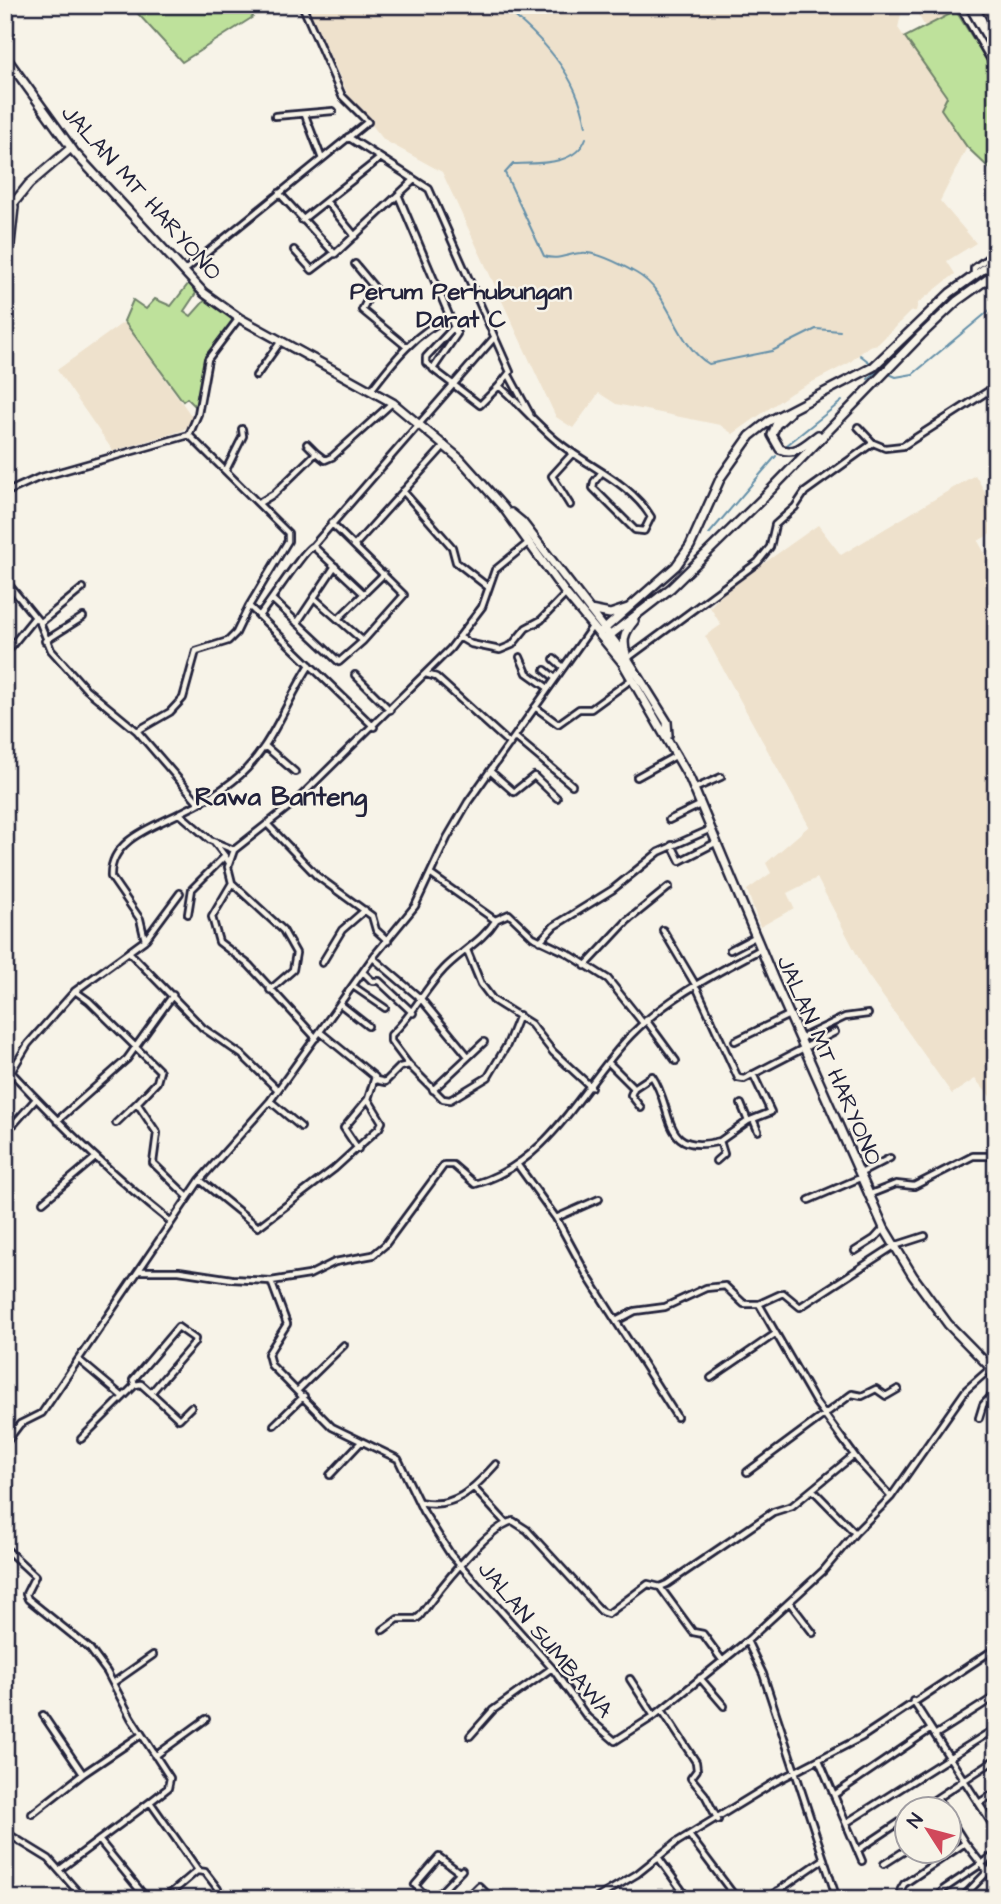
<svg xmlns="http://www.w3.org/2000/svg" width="1001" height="1904" viewBox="0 0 1001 1904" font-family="'Architects Daughter',sans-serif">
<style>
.built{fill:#eee1cc}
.green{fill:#bee19b;stroke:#70826b;stroke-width:2}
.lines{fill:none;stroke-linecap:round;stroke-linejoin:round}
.stream{stroke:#6590a9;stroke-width:2}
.street-casing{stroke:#22223b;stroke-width:10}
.secondary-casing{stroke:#22223b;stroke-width:12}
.highway-casing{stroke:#22223b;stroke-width:14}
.street{stroke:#f7f3e8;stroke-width:4.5}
.secondary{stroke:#f7f3e8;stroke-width:7}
.highway{stroke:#fcdcac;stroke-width:9}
.labels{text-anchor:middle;stroke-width:5;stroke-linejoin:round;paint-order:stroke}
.street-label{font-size:23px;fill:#22223b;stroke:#f7f3e8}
.neighbourhood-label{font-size:24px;font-weight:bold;fill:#22223b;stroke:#f7f3e8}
.quarter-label{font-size:26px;font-weight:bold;fill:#22223b;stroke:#f7f3e8}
</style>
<rect width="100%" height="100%" fill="#f7f3e8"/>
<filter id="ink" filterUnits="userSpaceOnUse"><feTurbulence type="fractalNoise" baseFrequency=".0143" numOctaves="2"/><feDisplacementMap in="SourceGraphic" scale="14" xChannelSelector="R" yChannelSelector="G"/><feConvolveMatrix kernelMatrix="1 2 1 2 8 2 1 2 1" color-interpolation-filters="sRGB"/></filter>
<g filter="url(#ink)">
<!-- built -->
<path class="built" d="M307 5H903L898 28 947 97 941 109 967 147 940 201 976 243 947 261 955 274 918 303 916 311 910 312 878 344 869 346 849 363 791 393 733 434 720 425 616 404 599 393 573 428 556 417 442 172 384 140 348 95Z
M913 5H953L956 11 925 27Z
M124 322 193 418 189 426 181 431 113 451 57 370Z
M975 475 996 510V531L978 541 996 574V1103L975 1079 952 1094 867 974 817 878 787 893 794 908 760 927 747 890 771 873 766 863 809 826 705 636 721 625 710 607 726 590 818 525 841 555Z"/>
<!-- green -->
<path class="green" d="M130 5H247L253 17 182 62Z
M956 11 996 75V162L991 170 967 147 941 109 947 97 905 37Z
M189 283 196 293 184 311 191 316 206 299 234 320C209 352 202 367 196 407L187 398 183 401 124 321 133 300 146 309 155 299 171 306Z"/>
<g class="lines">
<!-- stream -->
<path class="stream" d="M501 5C542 37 577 74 586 126
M586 138C576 166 537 163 513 164L505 173 544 256C558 261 567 254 581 253 596 251 622 265 636 273 671 292 674 343 709 364L772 351 816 329 840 331
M860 355 873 365
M887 373 896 377 913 374 996 305
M868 379 879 370
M787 445 842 401
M709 534 776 456"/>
<!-- street casing -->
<g class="street-casing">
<path id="street" d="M302 5 342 96 368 122
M959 5 996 69
M305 115 322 159
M275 116 333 111
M348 137 429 189 510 372 499 386C520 404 537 425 558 442 588 467 630 482 651 517L644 531 635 530 593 488 594 482 602 472
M279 193 335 254 414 180
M399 197 457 334 433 369 480 405 499 386
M326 201 355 236
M302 220 379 159
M294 250 312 270 333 254
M355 264 374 287 362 310 407 347
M184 271 365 124
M974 275V268L996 252
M432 367 426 363V357L454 327
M509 375 530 414
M256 376 281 341
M372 389C394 360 416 332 450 317
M858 427 873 443
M189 435 288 533V541L249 606 374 727
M307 444 316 453
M226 470 243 436 242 429
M403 491 452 547 456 562 488 587
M5 493 38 478 189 435 198 414 208 359 239 318
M259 503 274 494 316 453 325 460 332 457 392 403
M570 505 552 476 573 453
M355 545 445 445
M313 546 363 593
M5 580 40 623 51 650 86 689 137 731 199 803
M314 598 363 641
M273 600 339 662 363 641 404 595 331 523
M259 616C270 603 304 549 313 546L493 339
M338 619 384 574
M40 623 83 588
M297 623 335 566
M459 637 471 644 500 650 512 645 526 628 541 620 566 594
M45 641 83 617
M5 654 35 617
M520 657 527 673 548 688
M628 658 758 562 770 547 775 525 795 507 805 492 873 443 885 448 903 446 996 386
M554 659 563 667
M545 670 555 678
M426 674 436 677 510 744
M355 675 390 710
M535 707 558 724 579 709H591L632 679
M137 731 170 712 183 698 196 651 228 641 236 633 249 606
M515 737 572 785
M265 746 295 772
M490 771 514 792 534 776 557 798
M637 777 677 755
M694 789 721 777
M180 814 210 840 234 850 228 867 232 883 212 917 219 942 249 965 316 1038
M669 820 700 805
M268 825 317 876 372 916 376 930 388 941
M215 843 225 856
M672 845 680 861 717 842
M234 850 296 801 450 649 482 607 495 570 528 543
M430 874 495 920 509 914 533 937 567 953 608 979 643 1023
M232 883 283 930 296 953 293 970 270 990
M188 914 192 889 225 856 228 861
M663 930 695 984 738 1078 744 1079 835 1032
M146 939 180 893
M540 941 554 926 612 890 659 852 711 829
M467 950 481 984 493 1000 531 1024 553 1052 591 1087
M730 950 755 937
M130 953 203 1028 242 1055 278 1090
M373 958 421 999 468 1056
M322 963 342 930 365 910
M585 966 627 921 669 887
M363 972 372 981H379L413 1013
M353 986 385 1008
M75 991 89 1001 160 1071 157 1082 137 1103 157 1133 153 1163 188 1197
M340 1004 368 1026
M646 1020 676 1061
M801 1038 845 1017 868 1014
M735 1041 789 1015
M610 1064 634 1088 631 1095 641 1108
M409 1065 391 1041V1035C413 1015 424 990 444 969 461 951 482 942 496 920
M11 1072 28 1044 75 991 145 940 140 919 111 877C109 839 156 826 182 812 199 804 218 793 233 781 270 753 285 703 310 665
M11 1072C61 1126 113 1176 171 1222
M376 1080 385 1082 400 1067 409 1065 443 1099 450 1100 488 1077 507 1045 519 1015
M634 1088 652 1076C675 1110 660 1157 720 1141L724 1154 716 1161
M433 1090 484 1042
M270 1101 301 1127
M741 1104 748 1121
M753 1119 758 1131
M57 1121 127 1059 173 995
M116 1123 137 1103
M5 1129 14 1124 36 1099
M720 1141 748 1121 771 1112 753 1074
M358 1149 344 1128 368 1099
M517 1164 556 1218 588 1277 677 1417
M859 1174 890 1158
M200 1180 258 1227 334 1169 379 1128 382 1122 368 1099 375 1077 320 1032
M868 1195 896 1184 914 1186 973 1156H996
M809 1200 860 1178
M43 1202 95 1158
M556 1218 599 1199
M855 1251 874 1239 884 1228
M139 1271H179L232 1279 271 1281 309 1275 335 1262 373 1255 385 1245 444 1165H453L475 1184C551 1162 581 1087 631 1035 668 997 715 974 761 949
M271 1281 287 1324 268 1354 271 1365 332 1427 398 1459 423 1511 451 1555 552 1668 587 1717 615 1741 654 1716 747 1641 823 1571 855 1533 891 1497 966 1390 991 1368
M759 1304 783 1293 800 1307 894 1246 925 1236
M616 1321 635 1311 665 1307 706 1288 725 1286 744 1304H759L816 1403 860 1463 891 1497
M79 1360 123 1397
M711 1378 775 1334
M135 1385 141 1384 151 1393
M298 1390 344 1345
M979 1418 983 1405 996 1391
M274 1425 304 1396
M81 1439 135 1385 133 1380 178 1327 195 1339 194 1343 151 1393 179 1419 191 1407
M5 1444 20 1424 42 1413 200 1180 270 1101 374 956 415 906 447 838 468 802 592 627
M747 1472 852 1394 862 1396 876 1389 886 1396 898 1389
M330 1475 361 1442
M473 1487 506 1523
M813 1490 855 1533
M420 1502C455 1510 474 1488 496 1464
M5 1548 35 1576 26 1594 28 1599 90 1649 107 1672 131 1718 170 1778 168 1788 150 1802 198 1870 164 1899
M660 1587 693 1632 703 1634 722 1660
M790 1603 813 1633
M383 1630 398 1619H416L420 1616C436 1593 487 1527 513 1521L527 1530 602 1612 608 1614 648 1584 660 1587 667 1584 773 1512 792 1506 854 1455
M747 1641 763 1674 837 1899
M700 1678 724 1706
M630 1679 654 1716
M113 1683 153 1655
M913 1701 996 1830
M662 1710 696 1762 697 1770 691 1778 705 1795 718 1820
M43 1715 83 1774
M935 1735 996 1696
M470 1736 493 1710 552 1668
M155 1756 206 1719
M819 1760 862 1861
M834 1795 931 1729
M937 1798 944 1810
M979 1803 996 1792
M919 1810 996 1759
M32 1814 83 1774 141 1735
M846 1823 996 1728
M5 1832 49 1859 84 1899
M689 1835 737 1899
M99 1840 147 1899
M965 1843 987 1871
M858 1850 906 1818
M658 1857 688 1899
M884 1864 906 1850
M59 1870 150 1802
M198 1871 205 1872 218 1889
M777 1891 783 1899
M429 1899 415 1885 439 1857 459 1872
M434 1899 462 1870
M466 1899 479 1886 492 1899
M595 1899 637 1874 677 1842 775 1782 862 1737 996 1648
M766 1899 824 1859
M907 1899 901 1889 904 1884 965 1843 948 1816
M937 1899 944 1889 996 1854
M961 1899 996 1863"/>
</g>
<!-- secondary casing -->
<g class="secondary-casing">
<path id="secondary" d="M5 56 75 153 204 293 239 318 393 403 460 459 503 507 566 594 622 662 690 779 774 980 884 1228 913 1276 948 1324 996 1373
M5 214 29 184 71 148
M5 257 10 244 14 207
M789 413 776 425 772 435 780 449C795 456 806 444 818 435
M511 513 522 522 627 658 667 722 668 735
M590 610 610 614 628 608
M599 634 676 566 690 546 721 477 750 436 769 421 873 367 950 293 996 260
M604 640 671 588 762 499 921 335 957 301 996 273
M626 654C622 640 624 633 634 621"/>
</g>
<!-- highway casing -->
<g class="highway-casing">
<path id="highway" d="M985 5 996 24
M995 1899 996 1898"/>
</g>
<!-- street -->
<use href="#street" class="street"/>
<!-- secondary -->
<use href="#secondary" class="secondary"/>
<!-- highway -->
<use href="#highway" class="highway"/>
</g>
</g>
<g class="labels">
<!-- street labels -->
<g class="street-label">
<text transform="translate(142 192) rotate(48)" y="8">JALAN MT HARYONO</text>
<text transform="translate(830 1060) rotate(66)" y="8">JALAN MT HARYONO</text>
<text transform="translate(546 1639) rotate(50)" y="8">JALAN SUMBAWA</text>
</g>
<!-- neighbourhood labels -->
<g class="neighbourhood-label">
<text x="461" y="299">Perum Perhubungan<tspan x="461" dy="28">Darat C</tspan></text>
</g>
<!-- quarter labels -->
<g class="quarter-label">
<text x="281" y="805">Rawa Banteng</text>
</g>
</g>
<!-- margin -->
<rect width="1001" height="1904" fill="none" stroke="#f7f3e8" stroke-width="28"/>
<rect x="14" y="14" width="973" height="1876" fill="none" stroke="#22223b" stroke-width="2.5" filter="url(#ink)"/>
<!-- north arrow -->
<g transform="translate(928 1830) rotate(306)"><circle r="33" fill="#f7f3e8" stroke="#a29fa3" stroke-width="2"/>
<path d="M0-5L12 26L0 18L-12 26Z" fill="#d1495b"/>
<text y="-10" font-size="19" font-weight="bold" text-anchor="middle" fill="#22223b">N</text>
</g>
</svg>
